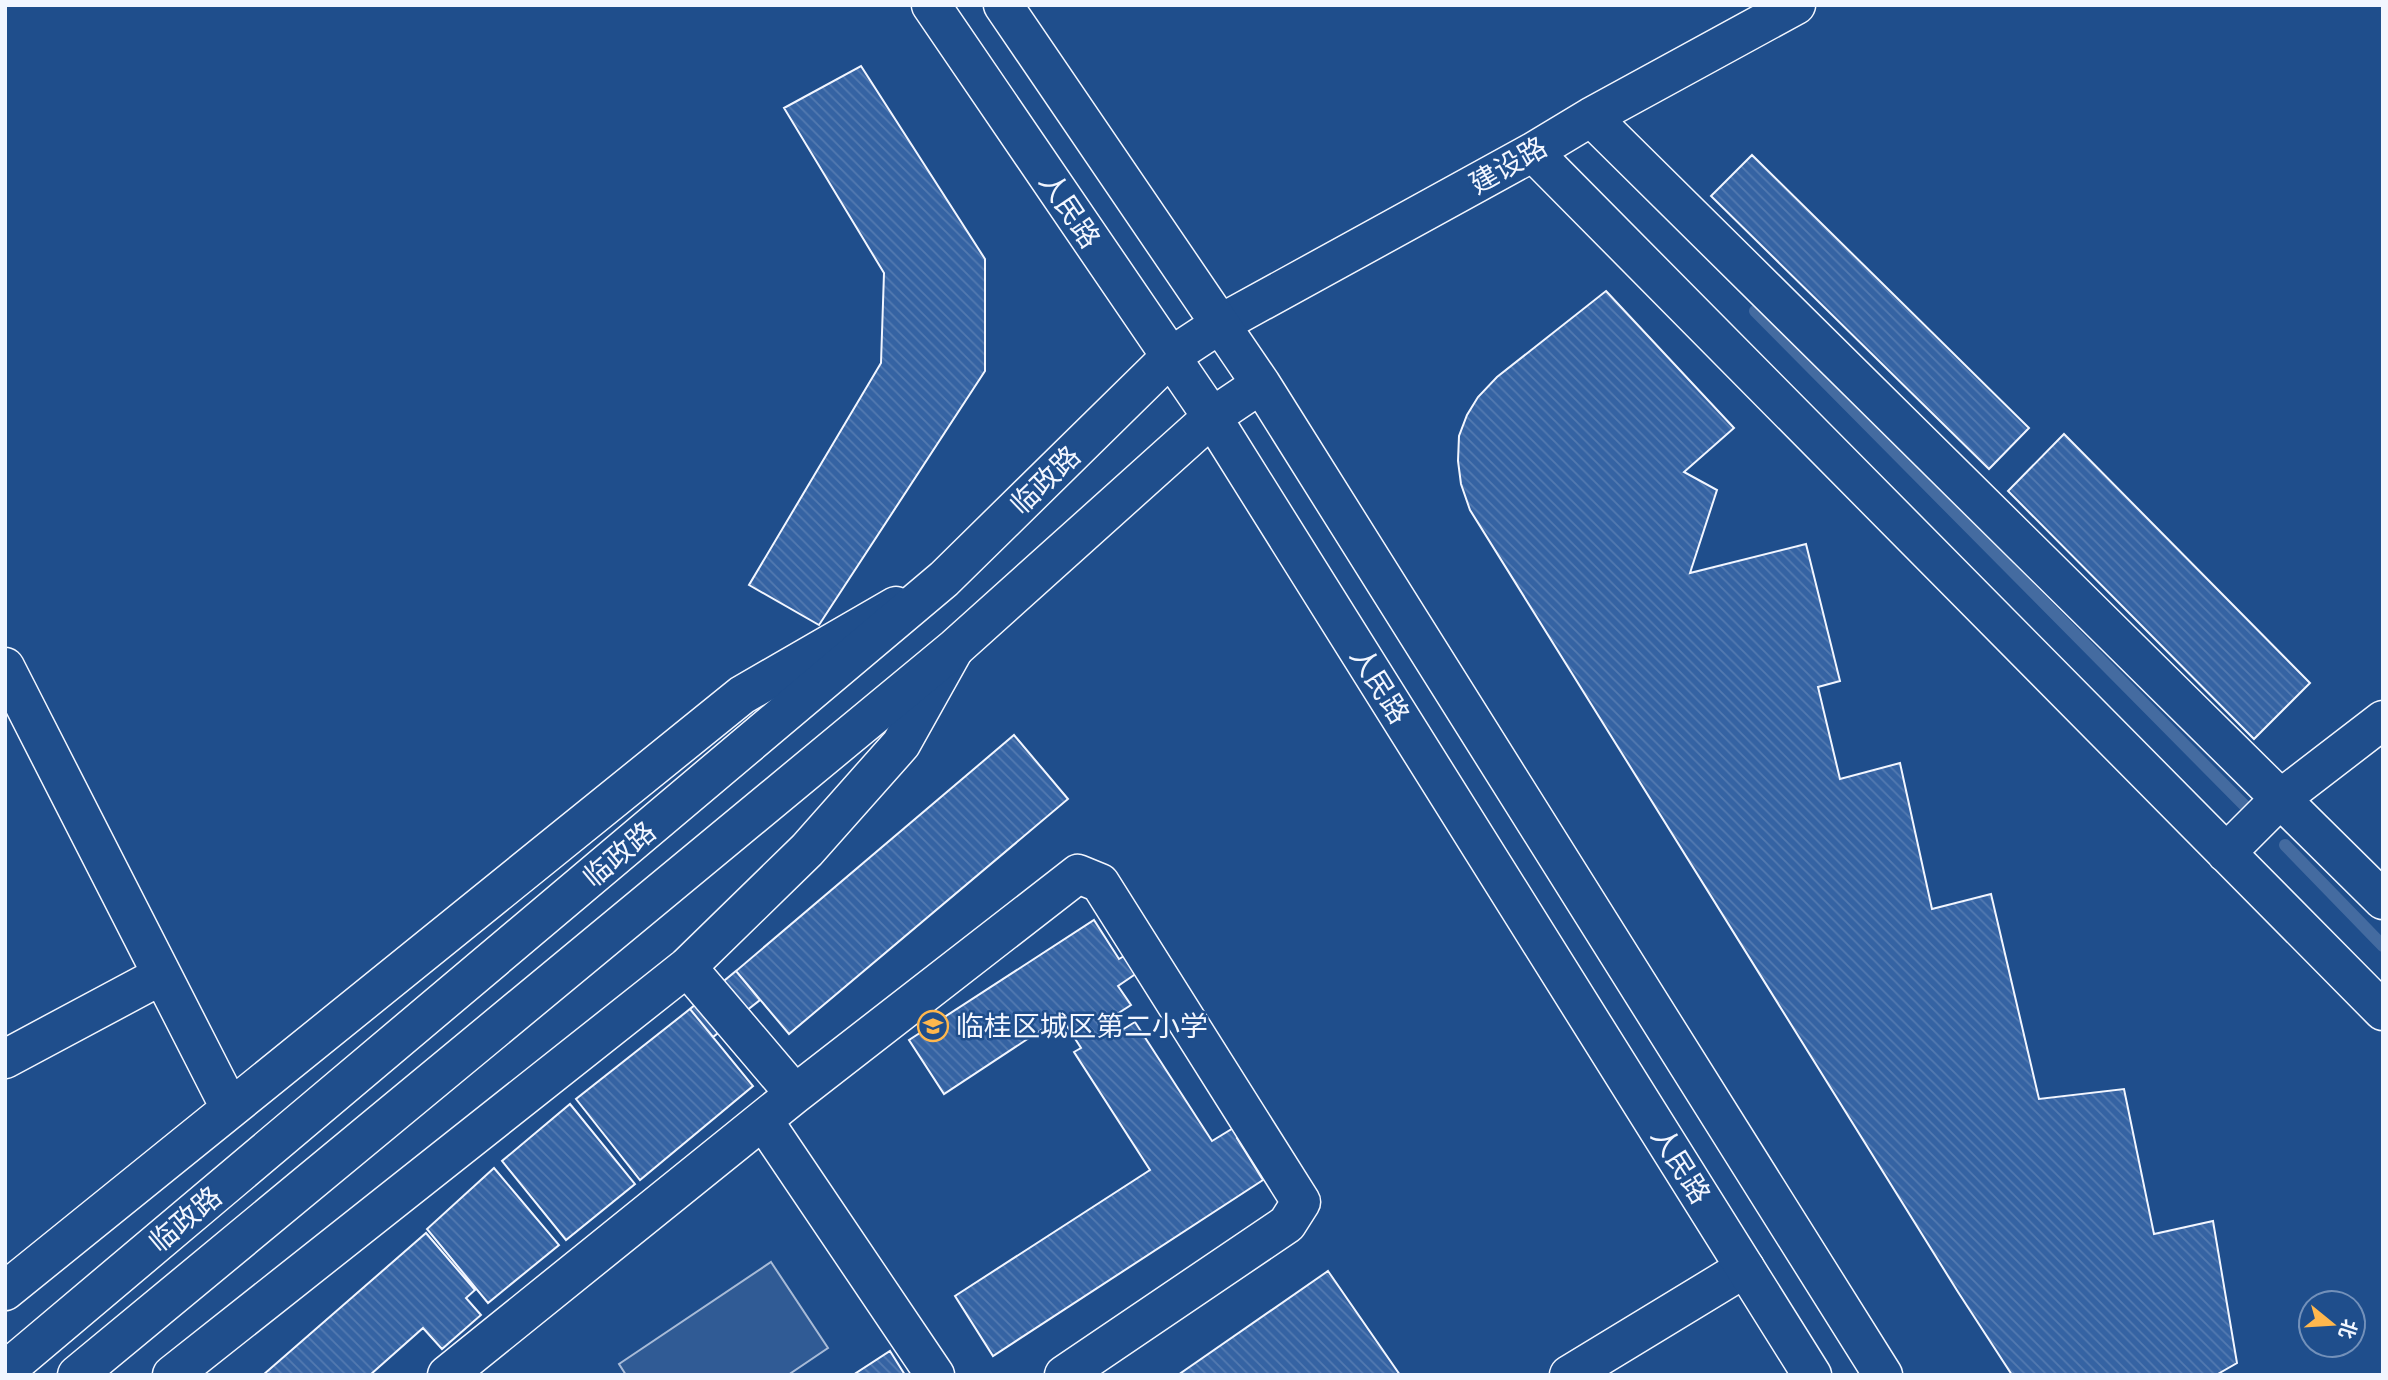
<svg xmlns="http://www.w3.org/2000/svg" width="2388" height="1380" viewBox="0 0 2388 1380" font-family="Spectral,'Noto Sans SC',serif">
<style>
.built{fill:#305b95;stroke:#a8bbd7;stroke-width:2}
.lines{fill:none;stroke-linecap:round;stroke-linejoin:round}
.stream{stroke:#446ba0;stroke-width:12}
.building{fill:url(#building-back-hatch);stroke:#f2f6ff;stroke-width:2}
.minor-casing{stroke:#f2f6ff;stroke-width:41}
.major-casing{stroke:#f2f6ff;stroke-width:41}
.minor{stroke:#1f4e8c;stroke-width:38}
.major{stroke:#1f4e8c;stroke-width:38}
.labels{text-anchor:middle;stroke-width:5;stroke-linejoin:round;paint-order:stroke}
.street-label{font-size:28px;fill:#f2f6ff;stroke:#1f4e8c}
.poi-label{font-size:28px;fill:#f2f6ff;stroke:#1f4e8c;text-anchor:start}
</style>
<defs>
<pattern id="building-back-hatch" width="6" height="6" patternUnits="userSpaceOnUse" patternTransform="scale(1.75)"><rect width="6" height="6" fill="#3563a3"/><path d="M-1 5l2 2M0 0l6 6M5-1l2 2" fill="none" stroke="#537ab1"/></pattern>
</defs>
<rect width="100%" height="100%" fill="#1f4e8c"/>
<!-- built -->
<path class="built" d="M771 1262 828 1348 788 1375H626L619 1364Z"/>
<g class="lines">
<!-- stream -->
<path class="stream" d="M1755 311 2251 812
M2285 845 2383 946"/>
</g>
<!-- building -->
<path class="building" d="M861 66 985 259V371L819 625 749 585 881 363 884 273 784 108Z
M1752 155 2029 428 1989 469 1711 196Z
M1606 291 1734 428 1684 472 1717 490 1690 573 1806 544 1840 681 1818 687 1840 779 1900 763 1932 909 1991 894 2039 1099 2124 1089 2154 1234 2213 1221 2237 1363 2216 1375H2012L1958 1292 1470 510 1461 484 1458 461 1459 436 1467 415 1478 397 1497 377Z
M2064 434 2310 683 2254 739 2008 491Z
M1014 735 1068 799 789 1034 736 971Z
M1094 920 1119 959 1129 953 1140 971 1118 986 1131 1005 1100 1025 1109 1038 1135 1022 1212 1141 1240 1124 1245 1133 1237 1138 1263 1180 993 1356 955 1296 1150 1170 1074 1052 1081 1048 1061 1017 944 1094 909 1040Z
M736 971 760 1000 713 1037 690 1009Z
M690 1009 753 1086 640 1180 576 1099Z
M570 1104 635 1184 566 1240 502 1161Z
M494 1168 559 1245 488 1303 427 1229Z
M426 1233 475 1290 466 1298 481 1315 442 1349 423 1328 370 1375H263Z
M1328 1271 1400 1375H1178Z
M890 1351 905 1375H853Z"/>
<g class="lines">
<!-- minor casing -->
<g class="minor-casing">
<path id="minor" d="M1591 117 2383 900
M1533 152 2383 1011
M1220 324 1533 152 1591 117 1796 5
M5 667 230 1108
M2226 853 2279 800 2383 720
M5 1059 162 975
M795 1094 1078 874 1100 883 1301 1202 1287 1224 1064 1375
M763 1120 935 1375
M5 1291 742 695 896 606
M172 1375 687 967 807 850 901 744 953 651
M447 1375 795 1094 687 967
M1569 1375 1745 1268"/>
</g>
<!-- major casing -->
<g class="major-casing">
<path id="major" d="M931 5 1212 417 1812 1375
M1003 5 1261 384 1883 1375
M5 1371 944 579 1170 357 1220 324
M77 1375 955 648 1212 417 1261 384"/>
</g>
<!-- minor -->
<use href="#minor" class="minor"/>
<!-- major -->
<use href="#major" class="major"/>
</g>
<!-- icons -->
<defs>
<g id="school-ring" transform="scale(1.575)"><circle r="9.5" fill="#1f4e8c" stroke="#ffb74d" stroke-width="1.5"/><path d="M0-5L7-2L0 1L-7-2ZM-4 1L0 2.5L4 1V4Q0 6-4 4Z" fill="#ffb74d"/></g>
</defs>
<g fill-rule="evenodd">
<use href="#school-ring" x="933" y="1026"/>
</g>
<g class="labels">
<!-- street labels -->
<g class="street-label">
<text transform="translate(1508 165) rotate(-30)" y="10">建设路</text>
<text transform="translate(1070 210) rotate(56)" y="10">人民路</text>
<text transform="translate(1045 480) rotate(-44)" y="10">临政路</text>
<text transform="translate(1380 685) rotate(58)" y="10">人民路</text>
<text transform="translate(619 854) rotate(-40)" y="10">临政路</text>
<text transform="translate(1681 1165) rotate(58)" y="10">人民路</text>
<text transform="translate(185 1219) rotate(-40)" y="10">临政路</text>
</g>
<!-- poi labels -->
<g class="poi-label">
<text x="956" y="1036">临桂区城区第二小学</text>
</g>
</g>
<!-- border -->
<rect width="2388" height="1380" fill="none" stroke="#f2f6ff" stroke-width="14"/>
<!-- north arrow -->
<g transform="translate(2332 1324) rotate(108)"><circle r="33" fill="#1f4e8c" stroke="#7391ba" stroke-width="2"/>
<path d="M0-5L12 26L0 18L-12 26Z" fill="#ffb74d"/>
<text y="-10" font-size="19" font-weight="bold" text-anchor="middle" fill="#f2f6ff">北</text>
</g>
</svg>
